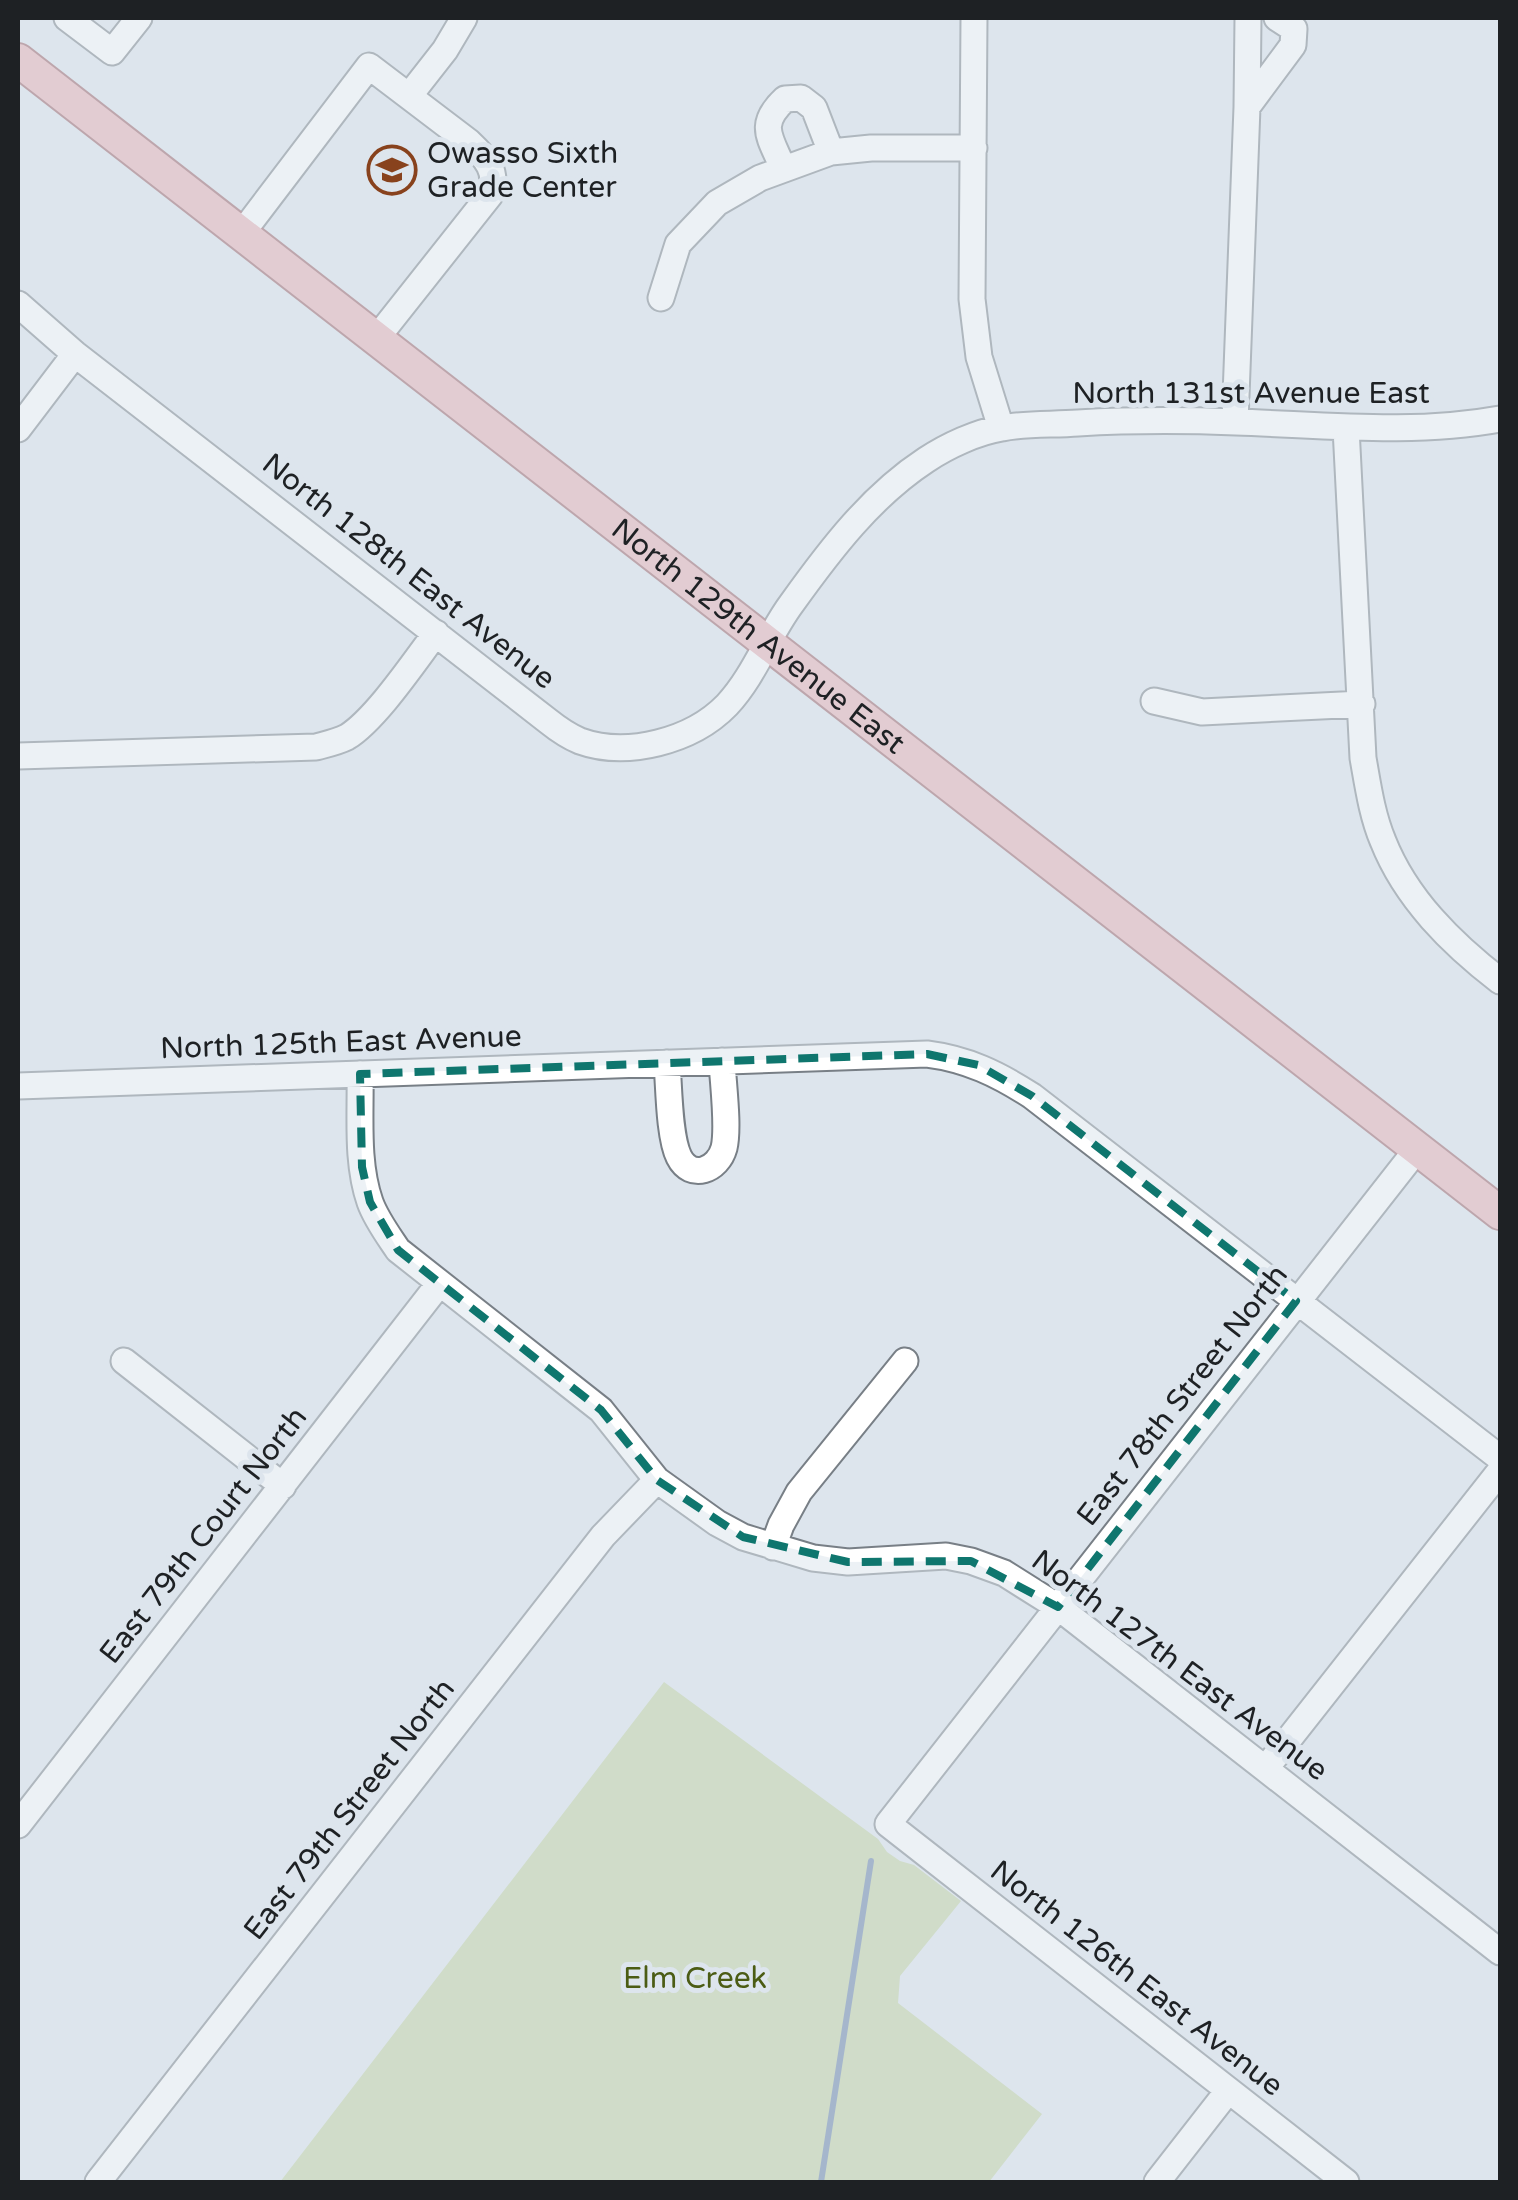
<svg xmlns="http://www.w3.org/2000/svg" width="1518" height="2200" viewBox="0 0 1518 2200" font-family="'Varela Round',sans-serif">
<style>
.green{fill:#c0d09e}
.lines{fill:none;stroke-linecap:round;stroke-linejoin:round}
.stream{stroke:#627da5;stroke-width:6}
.minor-casing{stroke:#787f86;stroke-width:29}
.major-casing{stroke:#985a5f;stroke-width:36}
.minor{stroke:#fff;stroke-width:25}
.major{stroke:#e8aeb2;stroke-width:32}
.marked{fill:none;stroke:#0f766e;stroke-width:8;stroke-dasharray:20 12;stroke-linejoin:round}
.labels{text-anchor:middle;stroke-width:10;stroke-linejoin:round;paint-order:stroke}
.poi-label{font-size:30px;fill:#1e2124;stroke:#dde5ed;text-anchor:start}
.street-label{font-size:30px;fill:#1e2124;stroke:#dde5ed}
.park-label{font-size:30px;fill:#4b5c14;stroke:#dde5ed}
</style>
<rect width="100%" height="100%" fill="#dde5ed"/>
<!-- green -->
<path class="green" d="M664 1682 878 1839 887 1852 900 1861 914 1865 961 1901 900 1976 898 2003 1042 2114 989 2182H280Z"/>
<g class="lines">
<!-- stream -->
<path class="stream" d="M821 2182 871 1861"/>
<!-- minor casing -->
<g class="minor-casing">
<path id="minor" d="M67 18 112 52 139 18
M974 18 972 299 979 357 1001 428
M409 96 445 50 464 18
M1247 107 1293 45 1294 29 1277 18
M783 168C770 137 757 125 785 99L801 98 814 108 831 152
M242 233 369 66 469 142C486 158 499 171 490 195L376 339
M661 298 678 244 717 203 760 178 831 152 871 148H974
M18 304 75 354 548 721C558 729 568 736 580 741 627 758 692 741 727 705 755 675 768 635 792 603 830 550 871 496 926 460 947 446 977 432 1002 428 1026 423 1053 425 1078 423 1130 420 1183 420 1236 422 1325 425 1413 435 1500 419
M1235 422 1247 107 1248 18
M1346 428 1363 758C1368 786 1372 815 1383 841 1406 899 1452 944 1500 981
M18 429 75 354
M1154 701 1202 712 1362 704
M18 756 316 747C327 744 337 742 347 737 376 719 414 662 436 633
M667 1063C669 1087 669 1137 679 1157 691 1181 718 1170 724 1148 729 1127 723 1084 722 1061
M360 1074C361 1115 356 1162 370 1202 376 1219 388 1235 398 1250L601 1410 657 1480 717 1523 743 1537 813 1558 848 1562 946 1556 971 1561 1004 1573 1058 1607 1500 1952
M18 1086 927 1054C967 1059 998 1074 1032 1096L1500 1458
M124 1361 283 1486
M773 1547 781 1525 799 1492 905 1361
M1266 1768 1500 1471
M18 1825 439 1284
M98 2182 603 1536 657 1480
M1157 2182 1228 2091
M1346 2182 888 1824 1418 1148"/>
</g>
<!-- major casing -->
<g class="major-casing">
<g id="major">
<path id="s1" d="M18 60 1500 1213"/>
</g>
</g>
<!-- minor -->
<use href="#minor" class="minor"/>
<!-- major -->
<use href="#major" class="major"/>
</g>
<!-- marked area -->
<path d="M0 0H1518V2200H0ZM927 1054 978 1065 1032 1096 1296 1301 1058 1607 971 1561 848 1562 743 1537 657 1480 601 1410 398 1250 370 1202 362 1167 360 1074Z" fill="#dde5ed" fill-opacity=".55" fill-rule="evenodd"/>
<path class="marked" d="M927 1054 978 1065 1032 1096 1296 1301 1058 1607 971 1561 848 1562 743 1537 657 1480 601 1410 398 1250 370 1202 362 1167 360 1074Z"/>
<!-- icons -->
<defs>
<g id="school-ring" transform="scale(2.5)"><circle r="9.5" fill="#dde5ed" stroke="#88421d" stroke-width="1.5"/><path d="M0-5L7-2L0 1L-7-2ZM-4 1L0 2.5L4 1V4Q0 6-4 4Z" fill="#88421d"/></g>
</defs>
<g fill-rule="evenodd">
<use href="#school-ring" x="392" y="170"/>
</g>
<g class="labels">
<!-- poi labels -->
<g class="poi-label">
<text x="427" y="163">Owasso Sixth<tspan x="427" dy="34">Grade Center</tspan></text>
</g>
<!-- street labels -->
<g class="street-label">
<text x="1251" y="403">North 131st Avenue East</text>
<text transform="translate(409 571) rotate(38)" y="10">North 128th East Avenue</text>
<text dy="10" stroke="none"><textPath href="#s1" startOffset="938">North 129th Avenue East</textPath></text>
<text transform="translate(341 1042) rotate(-2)" y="10">North 125th East Avenue</text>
<text transform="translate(1182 1395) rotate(-52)" y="10">East 78th Street North</text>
<text transform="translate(203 1535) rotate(-52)" y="10">East 79th Court North</text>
<text transform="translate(1180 1665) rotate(37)" y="10">North 127th East Avenue</text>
<text transform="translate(349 1809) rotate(-52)" y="10">East 79th Street North</text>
<text transform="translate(1137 1978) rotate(38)" y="10">North 126th East Avenue</text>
</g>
<!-- park labels -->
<g class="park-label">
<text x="695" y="1988">Elm Creek</text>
</g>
</g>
<!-- border -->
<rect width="1518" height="2200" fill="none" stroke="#1e2124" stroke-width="40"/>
</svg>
